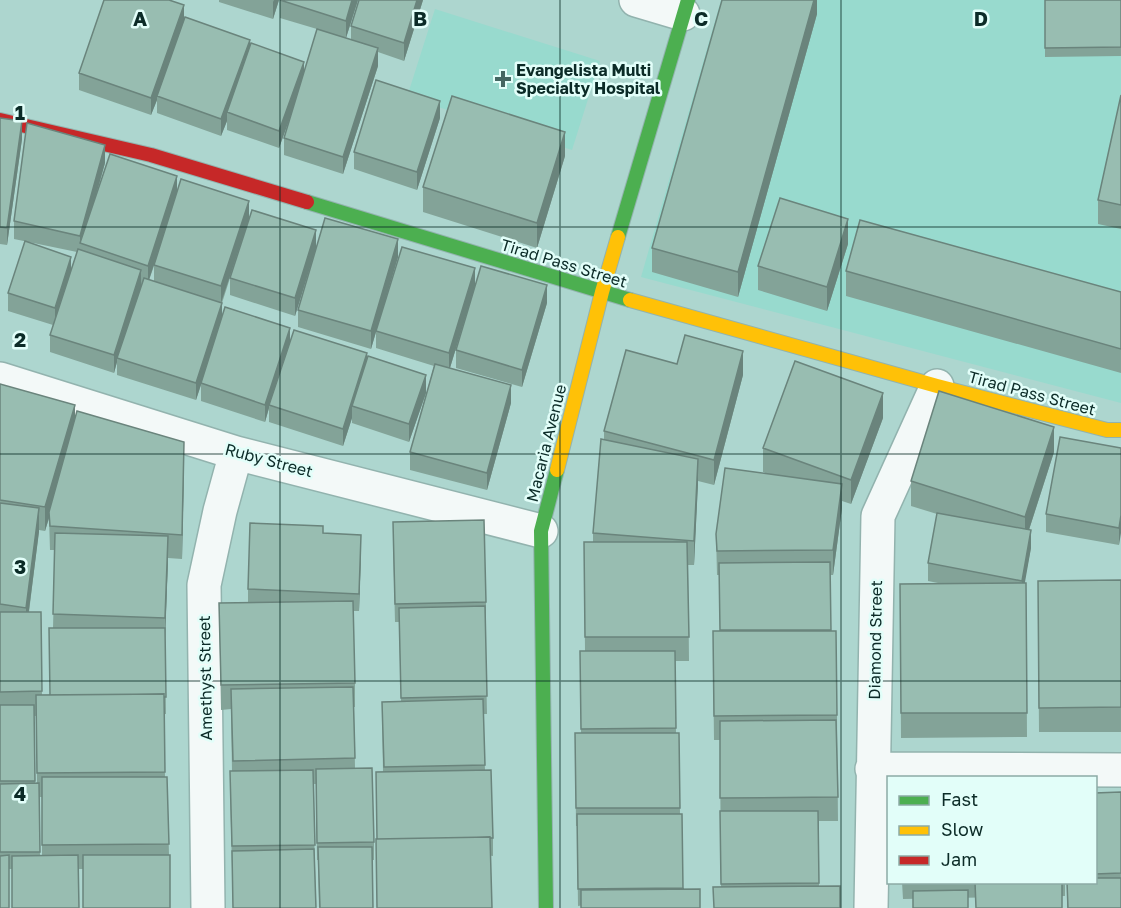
<svg xmlns="http://www.w3.org/2000/svg" width="1121" height="908" viewBox="0 0 1121 908" font-family="'Golos Text',sans-serif">
<style>
.built{fill:#98dace}
.lines{fill:none;stroke-linecap:round;stroke-linejoin:round}
.street-casing{stroke:#92b3ae;stroke-width:36}
.fast-casing{stroke:#92b3ae;stroke-width:16}
.slow-casing{stroke:#92b3ae;stroke-width:16}
.jam-casing{stroke:#92b3ae;stroke-width:16}
.street{stroke:#f3f9f8;stroke-width:33}
.fast{stroke:#4caf50;stroke-width:14}
.slow{stroke:#ffc107;stroke-width:14}
.jam{stroke:#c62828;stroke-width:14}
.wall{fill:#83a398;fill-rule:evenodd}
.shaded-wall{fill:#6a847c}
.building{fill:#98bdb1;stroke:#6a847c;stroke-width:1.5}
.grid{fill:none;stroke:#0b2b27;stroke-width:1.5;stroke-opacity:0.55}
.poi-dot{fill:#446762;stroke:#e2fef9;stroke-width:2}
.labels{text-anchor:middle;stroke-width:5;stroke-linejoin:round;paint-order:stroke}
.poi-label{font-size:16px;font-weight:bold;fill:#0b2b27;stroke:#e2fef9;text-anchor:start}
.street-label{font-size:16px;fill:#0b2b27;stroke:#e2fef9}
.grid-label{font-size:20px;text-anchor:middle;font-weight:bold;fill:#0b2b27;stroke:#e2fef9;stroke-width:5;stroke-linejoin:round;paint-order:stroke}
</style>
<rect width="100%" height="100%" fill="#add6cf"/>
<!-- built -->
<path class="built" d="M721 0H1121V403L641 277Z
M435 9 600 61 572 150 407 97Z"/>
<g class="lines">
<!-- street casing -->
<g class="street-casing">
<path id="street" d="M636 0 683 14
M0 379 236 453 541 531
M872 769 1121 770
M208 908 204 585 220 511 236 453
M871 908 878 516 937 386"/>
</g>
<!-- fast casing -->
<g class="fast-casing">
<path id="fast" d="M307 202 630 300
M618 237 688 0
M546 908 541 531 557 470"/>
</g>
<!-- slow casing -->
<g class="slow-casing">
<path id="slow" d="M630 300 937 386 1107 430H1121
M557 470 602 292 618 237"/>
</g>
<!-- jam casing -->
<g class="jam-casing">
<path id="jam" d="M0 120 151 155 307 202"/>
</g>
<!-- street -->
<use href="#street" class="street"/>
<!-- fast -->
<use href="#fast" class="fast"/>
<!-- slow -->
<use href="#slow" class="slow"/>
<!-- jam -->
<use href="#jam" class="jam"/>
</g>
<!-- wall -->
<path class="wall" d="M219 0H279L273 19 219 2Z
M280 0H358L346 38 351 40V26L423 0 404 61 378 52V66L343 174 284 155V138L288 123 279 148 227 130V121L221 136 157 113V100L151 115 79 90V73L184 21 250 48 304 73 317 29 280 18Z
M817 0V14L738 297 652 272V248Z
M1045 0H1121V56L1045 57Z
M1121 95V229L1098 224V200Z
M0 118 22 139 7 245 0 244Z
M440 118 417 190 354 169V152Z
M565 156 537 248 423 212V187Z
M105 163 95 200 177 189 249 219 222 303V317L290 342 367 359 426 393 409 442 352 423V418L343 446 269 422V408L265 422 201 401V385L196 400 117 375V362L114 373 50 352V335L53 325 8 311V293L71 269 77 252 14 239V221ZM154 266V281L149 280Z
M848 244 827 311 758 290V266Z
M316 246 398 257 371 349 298 327V310L309 271 295 316 230 295V278Z
M846 271 1121 292V373L846 296Z
M475 286 450 368 511 403 487 490 410 470V452L434 366 376 348V331Z
M547 303 522 387 456 368V350Z
M677 364 743 375 714 485 698 481 694 565H688L689 661H675L676 733H679L680 814 683 889 578 906 577 826H576L575 733H581L580 651H585L584 542H593V533L604 440V431Z
M0 384 75 420 184 466 182 559 168 558 165 638 166 714H164L165 777H167L169 855 83 869H9L0 908ZM49 518 50 550H55L53 628 50 695H42L41 612H29L39 530 45 531ZM34 716H36L37 783H35ZM39 797H42V856H40Z
M883 418 851 504 842 501V508L833 575H830L831 631 837 715 838 821H819V886L721 887 720 740H714L713 656 720 631 719 575H717L716 534 768 474 763 472V448Z
M1121 448 1119 545 1046 532V514Z
M1054 452 1029 530 1031 548 1024 583H1026L1027 737 901 738 900 584H943L928 581V563L937 514 911 506V481Z
M393 540 486 602V620H485L487 714H483L485 770 493 838V856L377 839 383 772 382 702 401 701 399 622H395Z
M361 552 359 611H353L355 683V707H354L355 768 374 842V860H372L373 908H319L318 860H317L316 784H313L316 908H233L230 789 232 771 231 709 221 710 219 603H248V589Z
M1121 580V732H1039L1038 605Z
M1121 792V908H1067V882H1095V793Z
M902 882H1065V896L903 899Z"/>
<!-- shaded-wall -->
<path class="shaded-wall" d="M274 0H279L273 19V2Z
M352 0H358L346 38V21Z
M417 0H423L404 61V43Z
M814 0H817V14L738 297V272Z
M184 5V23L157 96V100L151 115V98Z
M250 40V58L227 112V121L221 136V119Z
M378 48V66L343 174V157Z
M304 62V79L279 148V131Z
M440 101V118L417 190V172Z
M22 121V139L7 245V228Z
M565 132V156L537 248V223Z
M105 145V163L82 244 80 243V253V236Z
M177 176V193L148 283V266Z
M249 201V219L221 303V286Z
M848 219V244L827 311V287Z
M316 230V248L295 316V298Z
M398 239V257L371 349V331Z
M71 257V274L55 326V308Z
M475 268V286L449 371V353Z
M141 270V287L117 358V362L114 373V355Z
M547 285V303L522 387V370Z
M222 303V320L196 400V383Z
M290 328V346L269 405V408L265 422V405Z
M743 351V375L714 485V460Z
M367 353V371L352 406V418L343 446V429Z
M426 375V393L409 442V424Z
M511 385V403L487 490V473Z
M883 393V418L851 504V480Z
M75 405V430L49 512V518L45 531V507Z
M1054 427V452L1025 542V517Z
M184 442V466L182 559V535Z
M698 459V484L694 565V541Z
M842 484V508L833 575V550Z
M39 508V532L26 633V608Z
M1121 515V533L1119 545V528Z
M1031 530V548L1022 599V581Z
M361 535V552L359 611V594Z
M168 536V560L165 642V618Z"/>
<!-- building -->
<path class="building" d="M104 0H169L184 5 151 98 79 73Z
M280 0H352L346 21Z
M359 0H417L404 43 351 26Z
M722 0H814L738 272 652 248Z
M1045 0H1121V47L1045 48Z
M185 17 250 40 221 119 157 96Z
M317 29 378 48 343 157 284 138Z
M251 43 304 62 279 131 227 112Z
M376 80 440 101 417 172 354 152Z
M1121 95V205L1098 200Z
M452 96 565 132 537 223 423 187Z
M0 118 22 121 7 228 0 227Z
M27 123 105 145 80 236 14 221Z
M110 154 177 176 148 266 80 243Z
M181 179 249 201 221 286 154 265Z
M780 198 848 219 827 287 758 266Z
M252 210 316 230 295 298 230 278Z
M325 218 398 239 371 331 298 310Z
M860 220 1121 292V349L846 271Z
M25 241 71 257 55 308 8 293Z
M402 247 475 268 449 353 376 331Z
M78 249 141 270 114 355 50 335Z
M481 266 547 285 522 370 456 350Z
M144 278 222 303 196 383 117 358Z
M225 307 290 328 265 405 201 383Z
M294 330 367 353 343 429 269 405Z
M685 335 743 351 714 460 604 431 626 350 677 364Z
M368 356 426 375 409 424 352 406Z
M795 361 883 393 851 480 763 448Z
M435 364 511 385 487 473 410 452Z
M0 384 75 405 45 507 0 500Z
M939 391 1054 427 1025 517 911 481Z
M77 411 184 442 182 535 50 526 49 512Z
M1060 437 1121 448V515L1119 528 1046 514Z
M601 439 698 459 694 541 593 533Z
M725 468 842 484 833 550 717 551 716 534Z
M0 503 39 508 26 608 0 604Z
M937 513 1031 530 1022 581 928 563Z
M484 520 486 602 395 604 393 522Z
M250 523 323 526V533L361 535 359 594 248 589Z
M55 533 168 536 165 618 53 614Z
M584 542H687L689 637H585Z
M830 562 831 630H720L719 563Z
M1121 580V707L1039 708 1038 581Z
M1026 583 1027 713H901L900 584Z
M353 601 355 683 221 685 219 603Z
M485 606 487 696 401 698 399 608Z
M0 612H41L42 691 0 692Z
M49 628H165L166 697H164V694L50 695Z
M713 631H836L837 715 714 716Z
M580 651H675L676 728 581 729Z
M353 687 355 758 233 761 231 689Z
M164 694 165 772 37 773 36 695Z
M483 699 485 765 384 767 382 702Z
M0 705H34L35 781H0Z
M836 720 838 797 720 798V721Z
M575 733H679L680 808H576Z
M372 768 374 842 317 843 316 769Z
M313 770 315 845 232 846 230 771Z
M491 770 493 838H491L490 837 377 839 376 772Z
M42 777H167L169 844 42 845Z
M39 783 40 852H0V784Z
M1121 792V873L1095 874V793Z
M720 811H818L819 883 721 884Z
M577 814H682L683 888 578 889Z
M490 837 492 908H377L376 839Z
M318 847H372L373 908H320Z
M314 849 316 908H233L232 851Z
M9 855V908H0V856Z
M78 855 79 908H12V856Z
M83 855H170V908H83Z
M1095 878H1121V908H1068L1067 882H1095Z
M975 882H1062V908H976Z
M840 886V908H714L713 887Z
M700 889V908H581V890Z
M968 890V908H913V891Z"/>
<!-- grid -->
<path class="grid" d="M280 0V908M560 0V908M841 0V908M0 227H1121M0 454H1121M0 681H1121"/>
<!-- markers -->
<path class="poi-dot" d="M500 70h6v6h6v6h-6v6h-6v-6h-6v-6h6z"/>
<g class="labels">
<!-- poi labels -->
<g class="poi-label">
<text x="516" y="76">Evangelista Multi<tspan x="516" dy="18">Specialty Hospital</tspan></text>
</g>
<!-- street labels -->
<g class="street-label">
<text transform="translate(564 263) rotate(17)" y="6">Tirad Pass Street</text>
<text transform="translate(1032 393) rotate(15)" y="6">Tirad Pass Street</text>
<text transform="translate(546 443) rotate(-76)" y="6">Macaria Avenue</text>
<text transform="translate(269 460) rotate(15)" y="6">Ruby Street</text>
<text transform="translate(875 640) rotate(-89)" y="6">Diamond Street</text>
<text transform="translate(205 678) rotate(-91)" y="6">Amethyst Street</text>
</g>
</g>
<g class="grid-label">
<text x="140" y="26">A</text>
<text x="420" y="26">B</text>
<text x="701" y="26">C</text>
<text x="981" y="26">D</text>
<text x="20" y="120">1</text>
<text x="20" y="347">2</text>
<text x="20" y="574">3</text>
<text x="20" y="801">4</text>
</g>
<!-- legend -->
<rect x="887" y="776" width="210" height="108" fill="#e2fef9" stroke="#8caaa5" stroke-width="1.5"/>
<rect x="899" y="796" width="30" height="9" fill="#4caf50" stroke="#8caaa5" stroke-width="1.5"/>
<text x="941" y="806" font-size="18" fill="#0b2b27">Fast</text>
<rect x="899" y="826" width="30" height="9" fill="#ffc107" stroke="#8caaa5" stroke-width="1.5"/>
<text x="941" y="836" font-size="18" fill="#0b2b27">Slow</text>
<rect x="899" y="856" width="30" height="9" fill="#c62828" stroke="#8caaa5" stroke-width="1.5"/>
<text x="941" y="866" font-size="18" fill="#0b2b27">Jam</text>
</svg>
